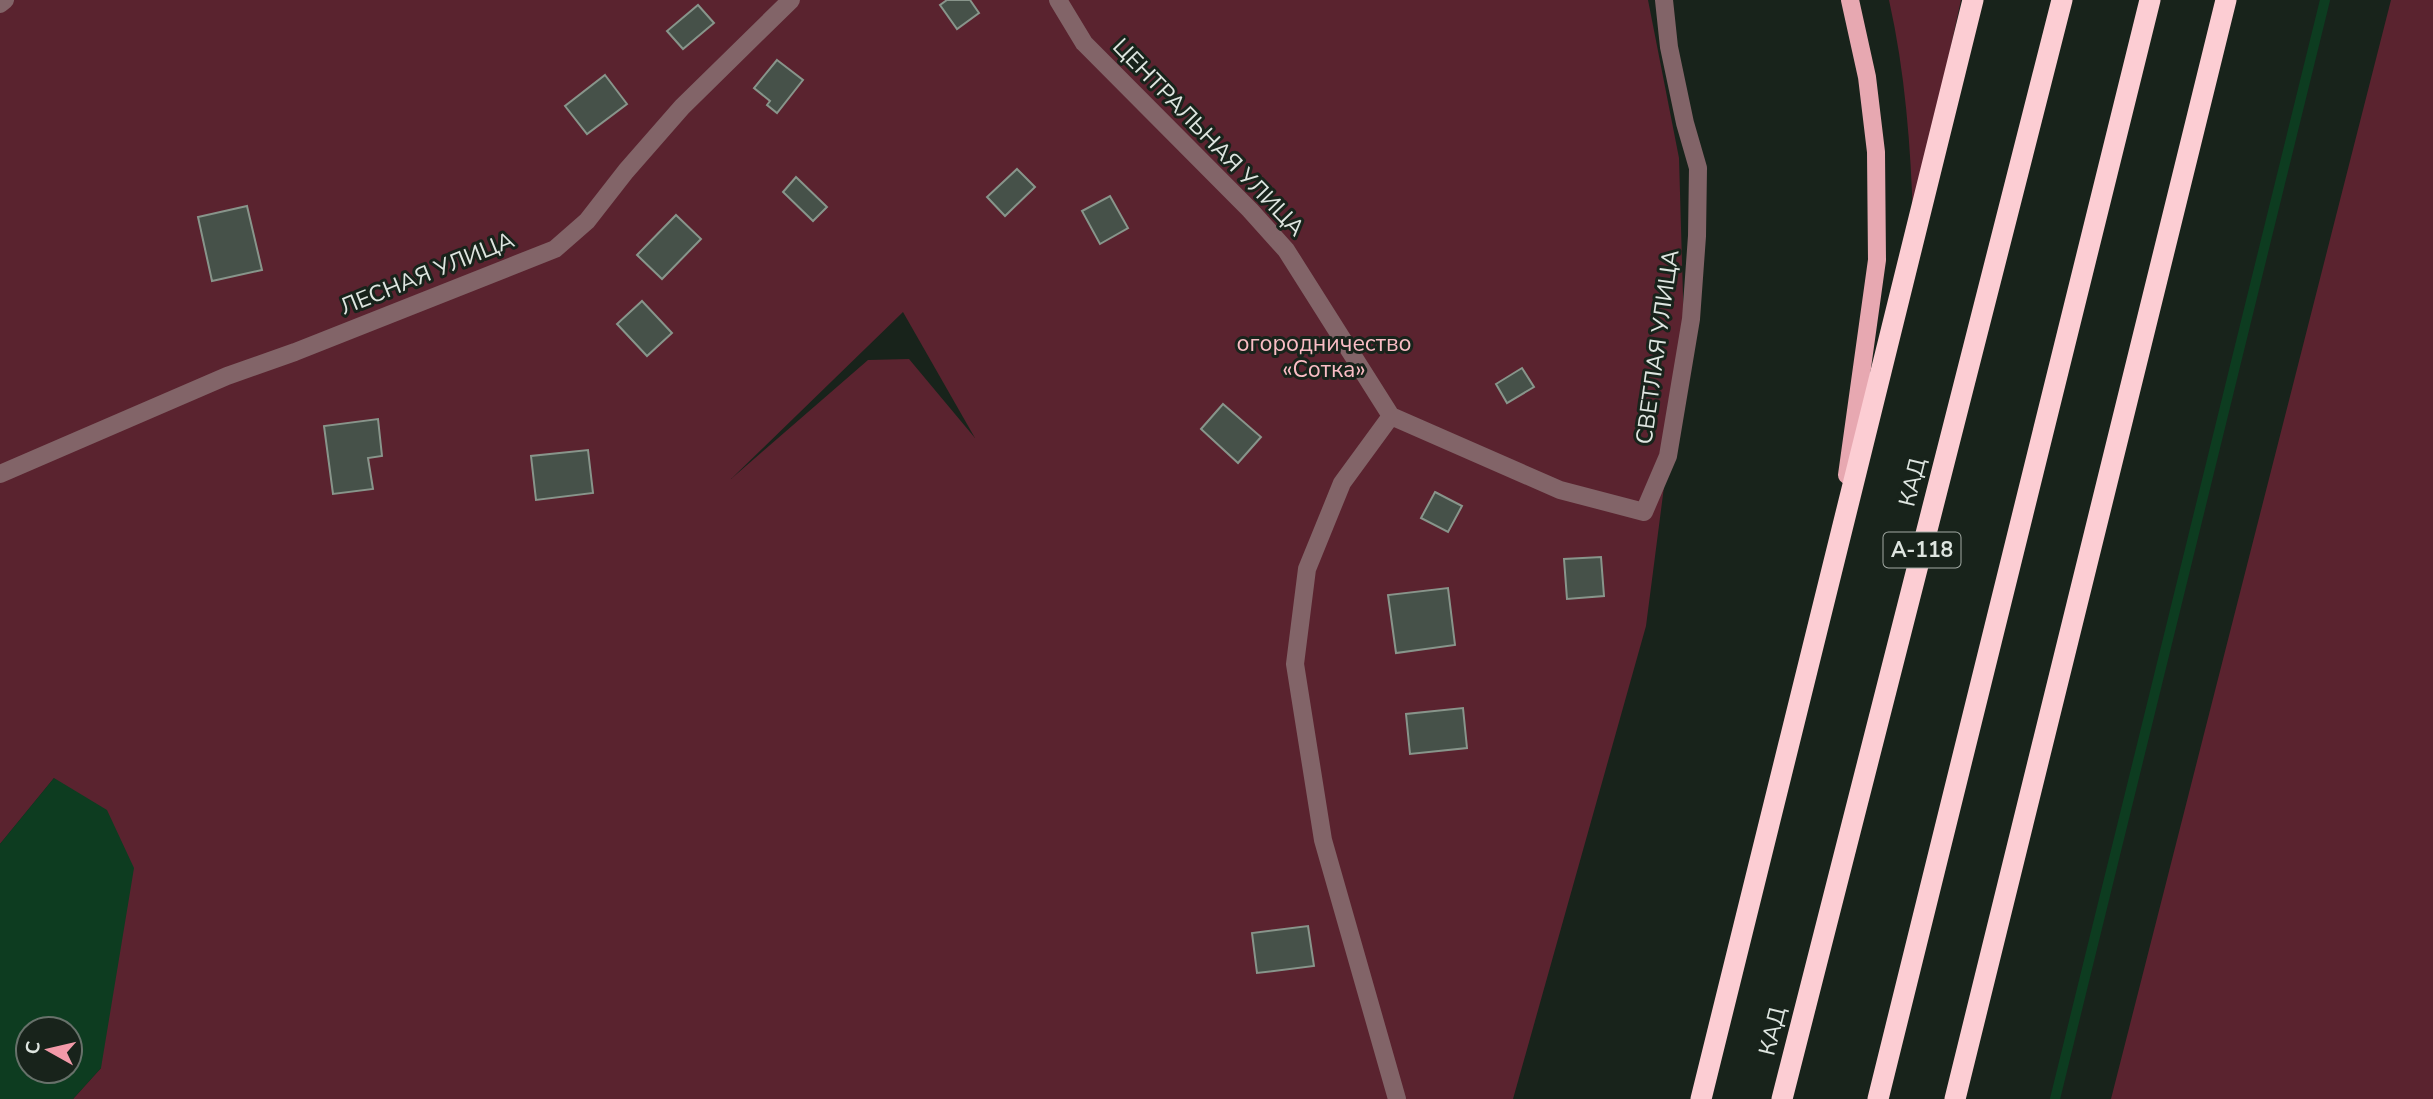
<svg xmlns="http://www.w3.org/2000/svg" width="2433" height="1099" viewBox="0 0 2433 1099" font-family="'Nunito Sans',sans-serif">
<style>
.green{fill:#5a232f;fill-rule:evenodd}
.water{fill:#0d3c20;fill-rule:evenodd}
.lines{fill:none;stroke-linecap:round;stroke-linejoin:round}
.stream{stroke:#0d3c20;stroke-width:10}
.building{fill:#465149;stroke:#88958b;stroke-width:2}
.minor{stroke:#826468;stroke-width:18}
.major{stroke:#e7a8b1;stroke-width:18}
.highway{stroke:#fccdd3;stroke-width:21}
.labels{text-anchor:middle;stroke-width:6;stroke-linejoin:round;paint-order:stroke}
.shield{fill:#18231b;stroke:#a3aba5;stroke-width:2}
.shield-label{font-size:21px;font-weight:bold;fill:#dee5e0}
.street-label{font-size:23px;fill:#dee5e0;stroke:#18231b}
.park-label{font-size:23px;fill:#fabdc5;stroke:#18231b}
</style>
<rect width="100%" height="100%" fill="#18231b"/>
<!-- green -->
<path class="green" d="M0 0H1648L1679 158 1685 365 1668 456 1646 626 1513 1099H73L101 1068 54 778 0 844ZM903 312 975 438 909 359 868 360 731 479Z
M1889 0H1961L1913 220C1911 148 1905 71 1889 0Z
M2391 0H2433V1099H2111Z"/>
<!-- water -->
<path class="water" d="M54 778 107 810 134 868 101 1068 73 1099H0V844ZM28 1029H70V1071H28Z"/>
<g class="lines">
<!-- stream -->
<path class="stream" d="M2055 1099 2325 0"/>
</g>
<!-- building -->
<path class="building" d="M947 0H970L979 13 957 29 940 5Z
M698 5 714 23 683 49 667 31Z
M777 60 803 80 777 113 767 105 770 101 754 88Z
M605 75 627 104 587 134 565 106Z
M1017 169 1035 187 1005 216 987 197Z
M796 177 827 207 813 221 783 192Z
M1110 196 1128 228 1100 244 1082 211Z
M247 206 262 270 212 281 198 217Z
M676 215 701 239 662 279 637 255Z
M642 301 672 333 647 356 617 324Z
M1522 368 1534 387 1507 403 1496 384Z
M1223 404 1261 437 1238 463 1201 429Z
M378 419 382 456 368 458 373 489 333 494 324 426Z
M588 450 593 493 536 500 531 456Z
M1435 492 1462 506 1448 532 1421 518Z
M1601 557 1604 596 1567 599 1564 559Z
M1448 588 1455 645 1396 653 1388 595Z
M1463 708 1467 748 1410 754 1406 714Z
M1308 926 1314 966 1257 973 1252 933Z"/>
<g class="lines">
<!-- minor -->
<path class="minor" d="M1058 0 1084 43 1250 210 1286 250 1391 416
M0 4 5 0
M1391 416 1560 490 1644 512 1668 456 1691 319 1697 236 1698 168 1685 123 1669 47 1664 0
M1391 416 1342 483 1307 569 1295 664 1323 840 1397 1099
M0 474 227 376 295 352 555 249 587 221 626 171 682 107 791 0"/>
<!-- major -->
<path class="major" d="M1847 475 1877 260 1876 152 1867 77 1850 0"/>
<!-- highway -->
<path class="highway" d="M1701 1099 1973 0
M1782 1099 2062 0
M1878 1099 2150 0
M1955 1099 2226 0"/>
</g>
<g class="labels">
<!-- shield labels -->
<rect class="shield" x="1883.5" y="532.5" width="77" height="35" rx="5"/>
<g class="shield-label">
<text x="1922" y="557">А-118</text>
</g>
<!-- street labels -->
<g class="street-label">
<text transform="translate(1209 137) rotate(46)" y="8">ЦЕНТРАЛЬНАЯ УЛИЦА</text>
<text transform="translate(427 273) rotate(-22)" y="8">ЛЕСНАЯ УЛИЦА</text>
<text transform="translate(1657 347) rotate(-82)" y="8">СВЕТЛАЯ УЛИЦА</text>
<text transform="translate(1912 482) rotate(-76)" y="8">КАД</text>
<text transform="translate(1772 1031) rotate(-76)" y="8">КАД</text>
</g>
<!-- park labels -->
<g class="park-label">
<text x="1324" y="351">огородничество<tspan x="1324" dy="26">«Сотка»</tspan></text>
</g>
</g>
<!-- north arrow -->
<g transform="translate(49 1050) rotate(278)"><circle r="33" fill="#18231b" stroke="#67716a" stroke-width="2"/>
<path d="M0-5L12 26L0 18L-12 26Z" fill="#f39aa9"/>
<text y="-10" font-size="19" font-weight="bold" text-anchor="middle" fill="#dee5e0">С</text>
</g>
</svg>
